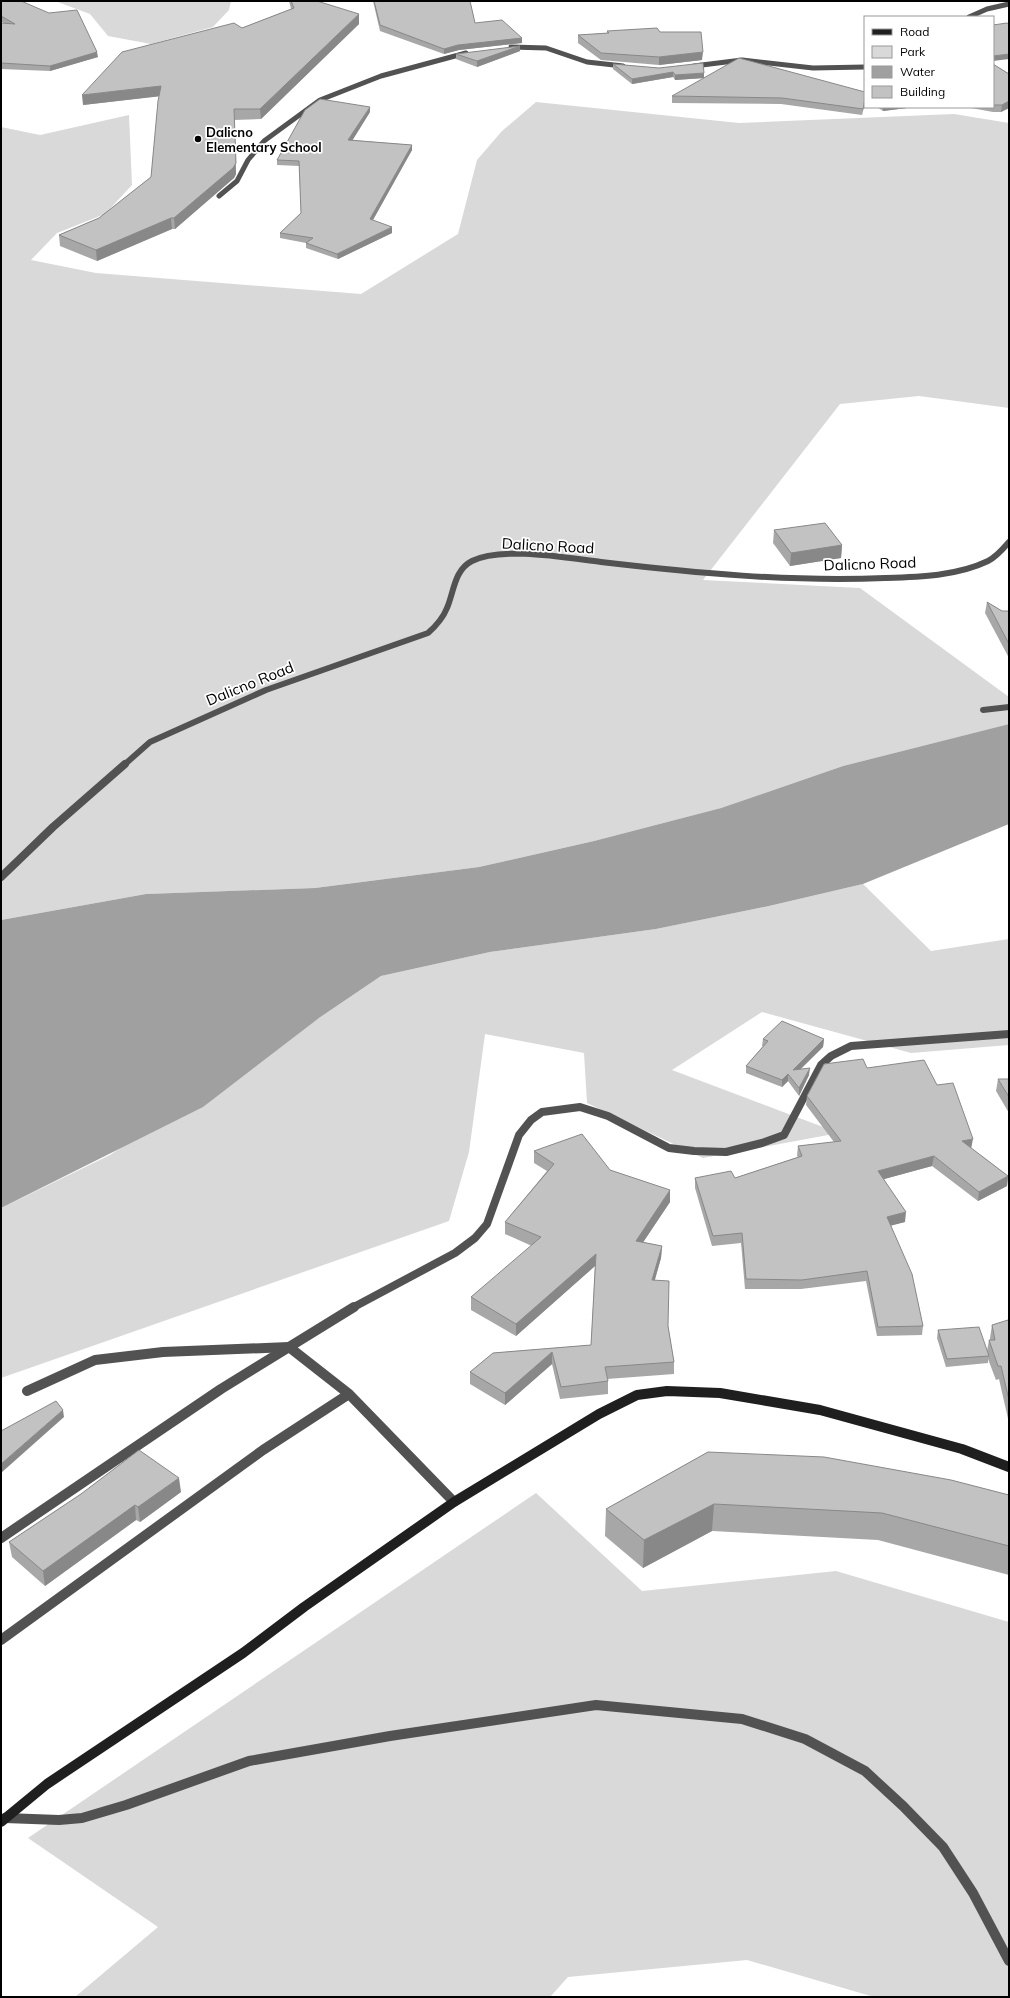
<svg xmlns="http://www.w3.org/2000/svg" width="1010" height="1998" viewBox="0 0 1010 1998" font-family="Mulish,sans-serif">
<style>
.green{fill:#d9d9d9}
.water{fill:#a0a0a0}
.lines{fill:none;stroke-linecap:round;stroke-linejoin:round}
.lane{stroke:#525252;stroke-width:10}
.street-far3{stroke:#525252;stroke-width:5}
.street-far2{stroke:#525252;stroke-width:6}
.street-far1{stroke:#525252;stroke-width:8}
.street{stroke:#525252;stroke-width:10}
.secondary{stroke:#1f1f1f;stroke-width:10}
.wall{fill:#a7a7a7}
.shaded-wall{fill:#888}
.building{fill:#c2c2c2;stroke:#888}
.poi-dot{fill:#000;stroke:#fff;stroke-width:1.5}
.labels{text-anchor:middle;stroke-width:3.5;stroke-linejoin:round;paint-order:stroke}
.far-poi-label{font-size:13px;font-weight:bold;fill:#000;stroke:#fff;text-anchor:start}
.street-label{font-size:15px;fill:#000;stroke:#fff}
</style>
<rect width="100%" height="100%" fill="#fff"/>
<!-- green -->
<path class="green" d="M55 1H231L229 10 213 27 151 44 108 36 90 14Z
M536 102 739 123 954 114 1009 123V408L919 396 840 404 703 580 860 588 1009 697V724L843 766 721 808 594 841 479 867 315 888 146 894 1 920V127L40 135 129 115 132 185 105 214 57 233 31 260 96 273 361 294 458 234 477 160 502 131Z
M863 884 931 951 1009 939V1045L911 1053 762 1012 672 1070 839 1133 703 1158 587 1103 584 1053 485 1034 469 1152 449 1221 1 1378V1208L110 1155 319 1018 381 976 490 952 656 929 769 906Z
M536 1493 642 1591 836 1571 1009 1622V1997H874L747 1960 568 1977 550 1997H75L158 1927 28 1838Z"/>
<!-- water -->
<path class="water" d="M1009 724V824L863 884 769 906 656 929 490 952 381 976 319 1018 203 1107 1 1208V920L146 894 315 888 479 867 594 841 721 808 843 766Z"/>
<g class="lines">
<!-- lane -->
<path class="lane" d="M27 1391 95 1360 163 1352 289 1347
M5 1818 59 1820 82 1818 126 1805 249 1761 390 1736 596 1705 742 1719 805 1739 865 1771 903 1806 943 1847 973 1893 1009 1961"/>
<!-- street-far3 -->
<path class="street-far3" d="M969 17 987 9 1009 4
M511 47 546 48 587 62 623 66
M694 66 742 60 813 68 865 67
M219 196 237 181 248 160 264 141 320 100 381 76 466 53"/>
<!-- street-far2 -->
<path class="street-far2" d="M983 710 1009 707
M124 765 150 742 266 690 428 633C436 626 443 618 447 608 454 592 454 570 472 561 502 546 567 558 601 562 695 573 790 582 885 578 919 577 957 576 988 561 996 557 1003 549 1009 542"/>
<!-- street-far1 -->
<path class="street-far1" d="M1 877 53 827 125 764
M352 1308 455 1253 475 1238 487 1224 519 1135 531 1120 542 1112 580 1107 608 1116 669 1148 694 1151 726 1152 762 1143 784 1135 821 1065 831 1056 851 1046 1009 1034"/>
<!-- street -->
<path class="street" d="M289 1347 349 1394 454 1502
M1 1538 221 1389 354 1307
M1 1640 263 1450 349 1394"/>
<!-- secondary -->
<path class="secondary" d="M1 1822 47 1784 243 1653 304 1607 454 1502 599 1414 637 1395 667 1391 720 1393 820 1410 962 1449 1009 1467"/>
</g>
<!-- wall -->
<path class="wall" d="M1 1 98 57 50 71 1 69V23L5 24 1 21Z
M289 1H317L359 24 261 119 234 120 236 174 234 178 175 229H172L97 261 60 246 59 235 99 218 151 177 159 96 83 105 242 28 291 9Z
M373 1H470L475 23 522 38V43L459 50 444 54 380 31Z
M607 31 702 60 659 65 601 60 578 43V35L607 33Z
M520 46V51L477 67 456 59V54Z
M613 64 659 68 704 78 675 80 673 77 632 84 613 69Z
M993 64 1009 74V108L1001 112H993L966 107H993Z
M865 92V102L862 115 781 104 672 103V96Z
M877 107H915L883 111Z
M370 112 352 140 412 145V150L373 220 392 233 338 259 306 248V243L280 238V233L301 213 299 166 277 165V160Z
M774 530 842 545 841 558 790 566 773 543Z
M987 602 1002 611H1009V658L985 613Z
M763 1039H824L823 1047 801 1069 809 1075 799 1096 788 1081 782 1087 746 1073V1066L763 1046H762Z
M867 1068 937 1085 971 1148 1008 1176 1007 1186 978 1201 932 1166 884 1179 905 1222 891 1225 923 1326 922 1335 877 1336 866 1281 801 1289H745L741 1243 712 1246 695 1188V1178H735L798 1157 797 1156 798 1146 834 1142 806 1105 807 1096Z
M998 1079H1009V1113L996 1091Z
M534 1151 610 1170 670 1202 643 1242 662 1246 661 1258 655 1280 668 1326 674 1362V1374L607 1379 608 1381V1394L560 1399 552 1364 505 1405 470 1384V1372L493 1353 591 1345 595 1266 516 1336 471 1310V1297L532 1246 505 1234V1222L547 1171 534 1163Z
M1009 1322V1423L999 1379 996 1380 988 1359V1363L946 1367 937 1338 938 1330 987 1351 989 1340H990V1338L992 1325Z
M708 1452 1009 1495V1575L878 1540 712 1531 643 1568 605 1536 606 1509Z
M181 1492 140 1522 136 1520 45 1586 12 1557 9 1542 81 1494Z"/>
<!-- shaded-wall -->
<path class="shaded-wall" d="M359 14V24L261 119 260 109Z
M522 38V43L459 50 444 54V49L458 45Z
M520 46V51L477 67V61Z
M97 52 98 57 50 71V66Z
M703 52 702 60 659 65V57Z
M1009 54V59L993 61V56Z
M673 72V77L632 84V79Z
M704 73V78L675 80V75Z
M161 86 162 96 83 105 82 95Z
M865 98V102L862 115 863 109Z
M1009 101V108L1001 112 1002 105Z
M370 107V112L349 146 348 140Z
M883 107H915L883 111Z
M234 120 236 174 234 178 175 229 174 218Z
M412 145V150L370 225V219Z
M171 218 172 229 97 261 96 250Z
M392 227V233L338 259 337 254Z
M842 545 841 558 790 566 791 553Z
M824 1039 823 1047 792 1077 793 1070Z
M810 1068 809 1075 799 1096V1088Z
M788 1074V1081L782 1087V1080Z
M973 1139 971 1149 962 1141Z
M934 1156 932 1166 877 1181 878 1171Z
M1008 1176 1007 1186 978 1201 979 1192Z
M670 1190V1202L636 1253V1241Z
M906 1212 905 1222 886 1227 887 1217Z
M662 1246 661 1258 651 1292 652 1280Z
M596 1254 595 1266 516 1336V1324Z
M552 1352V1364L505 1405V1393Z
M63 1410 64 1417 1 1473V1464Z
M179 1478 181 1492 140 1522 138 1507Z
M714 1504 712 1531 643 1568 644 1540Z
M135 1505 136 1520 45 1586 43 1571Z"/>
<!-- building -->
<path class="building" d="M1 1H21L49 13 77 10 97 52 50 66 1 63V23L15 24 1 16Z
M291 1H317L359 14 260 109H234L236 163 233 168 174 218H171L96 250 59 235 99 218 151 177 158 101 161 86 82 95 122 52 234 23 242 28 294 8Z
M374 1H470L475 23 502 20 522 38 458 45 444 49 380 25Z
M1007 23 1009 24V54L993 56V25Z
M657 28 660 32H701L703 52 659 57 601 53 578 35 609 33 607 31Z
M520 46 477 61 456 54Z
M739 58 865 92V98L863 109 782 98 672 96Z
M703 63 704 73 675 75 673 72 632 79 613 64 659 68Z
M993 64 1009 74V101L1002 105H993Z
M320 99 370 107 348 140 412 145 370 219 392 227 337 254 306 243 313 238 280 233 301 213 299 161 277 160 305 110Z
M825 523 842 545 791 553 774 530Z
M987 602 1002 611H1009V644Z
M782 1021 824 1039 793 1070 810 1068 799 1088 788 1074 782 1080 746 1066 768 1041 763 1039Z
M863 1059 867 1068 924 1060 937 1085 953 1083 973 1139 962 1141 1008 1176 979 1192 934 1156 878 1171 906 1212 887 1217 912 1274 923 1326 878 1327 867 1271 802 1280 746 1279 742 1233 713 1236 695 1178 731 1171 735 1178 802 1156 798 1146 841 1141 807 1096 824 1064Z
M998 1079H1009V1097Z
M582 1134 610 1170 670 1190 636 1241 662 1246 652 1280 669 1281 668 1326 674 1362 605 1367 608 1381 561 1387 552 1352 505 1393 470 1372 493 1353 591 1345 596 1254 516 1324 471 1297 541 1237 505 1222 554 1164 534 1151Z
M1008 1320 1009 1322V1400L1001 1366H998L989 1340H995L992 1325Z
M979 1327 989 1356 947 1359 938 1330Z
M56 1401 63 1410 1 1464V1431Z
M139 1450 179 1478 138 1507 135 1505 43 1571 9 1542 81 1494Z
M708 1452 824 1457 951 1480 1009 1495V1546L882 1513 714 1504 644 1540 606 1509Z"/>
<!-- markers -->
<circle class="poi-dot" cx="198" cy="139" r="4"/>
<g class="labels">
<!-- far-poi labels -->
<g class="far-poi-label">
<text x="206" y="137">Dalicno<tspan x="206" dy="15">Elementary School</tspan></text>
</g>
<!-- street labels -->
<g class="street-label">
<text transform="translate(548 546) rotate(3)" y="5">Dalicno Road</text>
<text transform="translate(870 564) rotate(-2)" y="5">Dalicno Road</text>
<text transform="translate(250 684) rotate(-22)" y="5">Dalicno Road</text>
</g>
</g>
<!-- border -->
<rect width="1010" height="1998" fill="none" stroke="#000000" stroke-width="4"/>
<!-- legend -->
<rect x="864" y="16" width="130" height="92" fill="#ffffff" stroke="#999999"/>
<rect x="872" y="29" width="20" height="6" fill="#1f1f1f" stroke="#999999"/>
<text x="900" y="36" font-size="12" fill="#000000">Road</text>
<rect x="872" y="46" width="20" height="12" fill="#d9d9d9" stroke="#999999"/>
<text x="900" y="56" font-size="12" fill="#000000">Park</text>
<rect x="872" y="66" width="20" height="12" fill="#a0a0a0" stroke="#999999"/>
<text x="900" y="76" font-size="12" fill="#000000">Water</text>
<rect x="872" y="86" width="20" height="12" fill="#c2c2c2" stroke="#999999"/>
<text x="900" y="96" font-size="12" fill="#000000">Building</text>
</svg>
